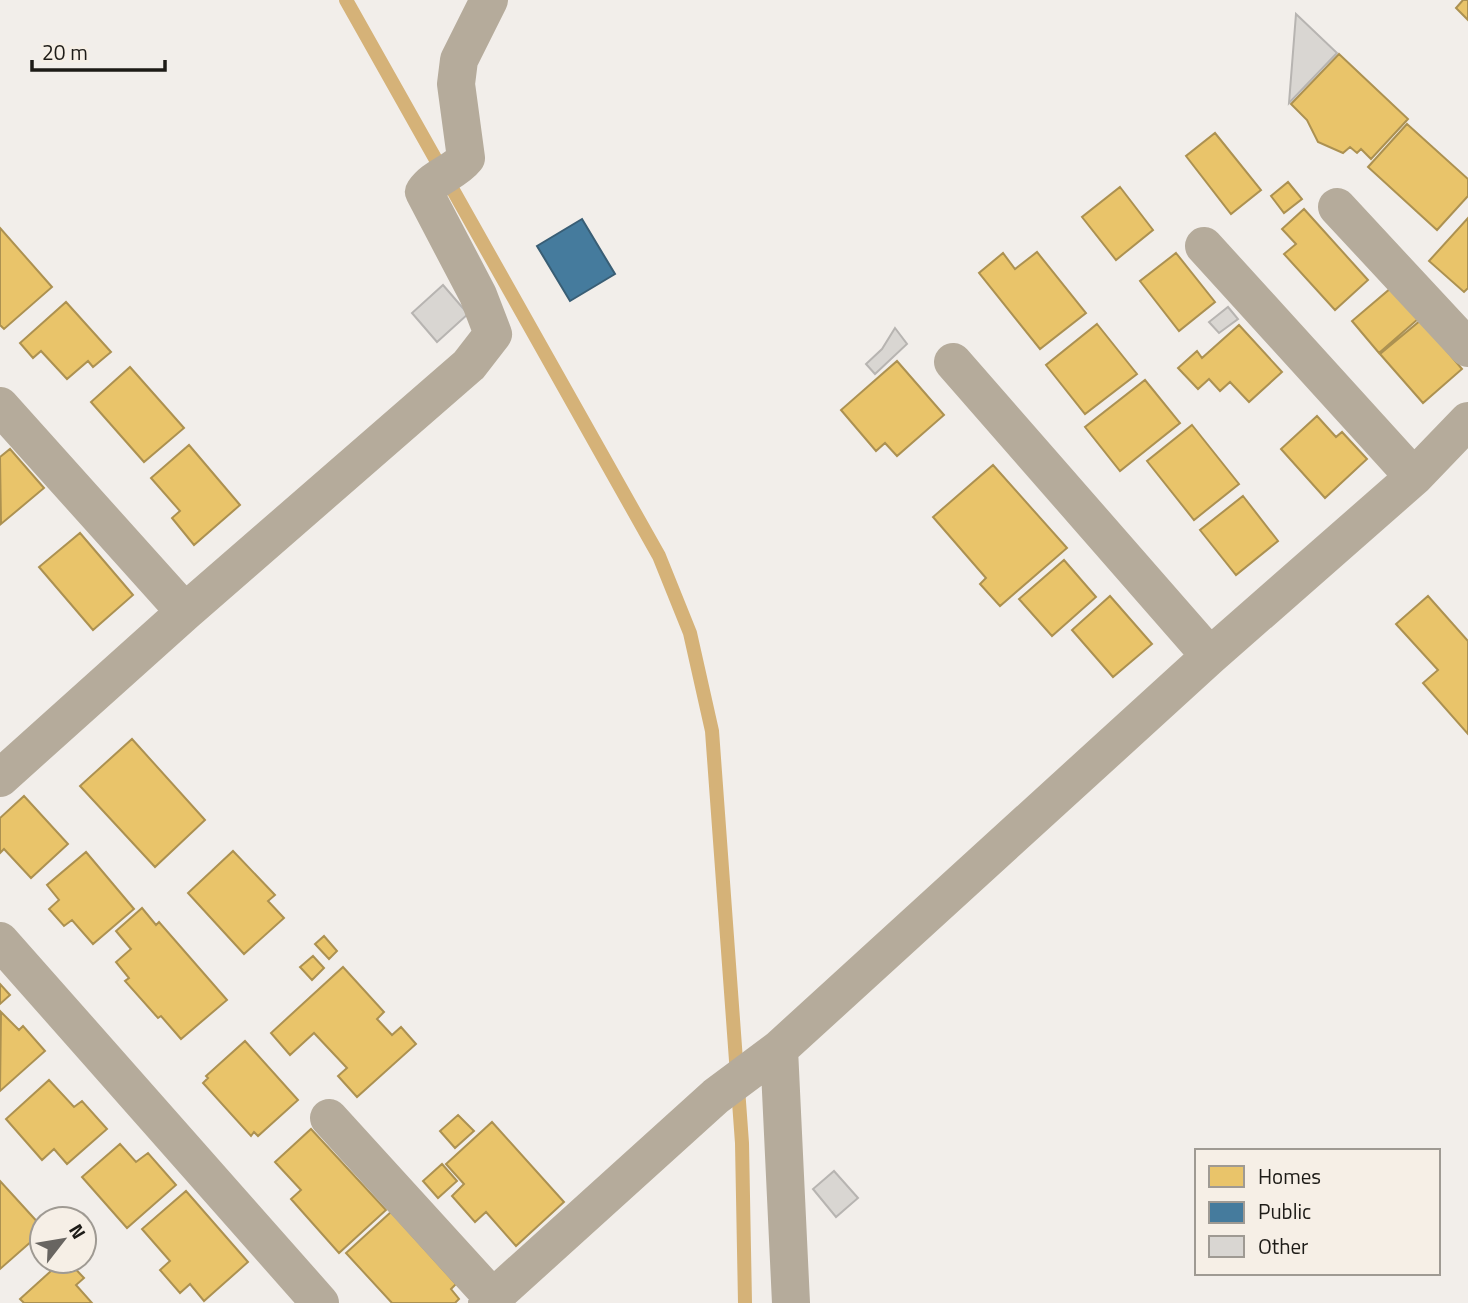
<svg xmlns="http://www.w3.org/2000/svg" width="1468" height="1303" viewBox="0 0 1468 1303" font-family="'Titillium Web',sans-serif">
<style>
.homes{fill:#e9c46a;stroke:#ac9151;stroke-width:2}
.public{fill:#457b9d;stroke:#395e75;stroke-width:2}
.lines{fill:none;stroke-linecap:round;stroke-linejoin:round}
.stream{stroke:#d5b278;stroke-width:14}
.building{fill:#d9d6d2;stroke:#b7b4b1;stroke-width:2}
.minor{stroke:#b5ab9b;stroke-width:38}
</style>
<rect width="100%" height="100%" fill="#f2eeea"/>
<!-- homes -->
<path class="homes" d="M1463 0H1468V20L1456 8Z
M1339 54 1408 119 1371 159 1361 149 1357 153 1350 147 1343 153 1318 142 1307 120 1291 104Z
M1407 124 1468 179V196L1437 230 1368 167Z
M1215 133 1261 190 1231 214 1186 156Z
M1288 182 1302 199 1284 213 1271 196Z
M1120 187 1153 230 1116 260 1082 217Z
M1304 209 1368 280 1335 310 1284 254 1296 244 1282 229Z
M1468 218V288L1464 292 1429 261Z
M0 228 52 287 4 329 0 325Z
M1037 252 1086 313 1040 349 979 273 1003 253 1015 269Z
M1176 253 1215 302 1179 331 1140 281Z
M1391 288 1418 319 1379 353 1352 321Z
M66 302 111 352 93 367 88 361 67 379 41 351 33 358 20 343Z
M1421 320 1462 369 1423 403 1380 354Z
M1097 324 1137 374 1085 414 1046 365Z
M1239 325 1282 372 1249 402 1230 382 1220 391 1209 379 1198 389 1178 368 1197 351 1202 358Z
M897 361 944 415 897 456 885 443 876 451 841 410Z
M130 367 184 428 144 462 91 402Z
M1145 380 1180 423 1120 471 1085 427Z
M1317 416 1336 437 1342 432 1367 459 1325 498 1281 449Z
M1192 425 1239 484 1194 520 1147 461Z
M189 445 240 505 194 545 172 518 180 511 151 478Z
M10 449 44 488 1 524 0 457Z
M993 465 1067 548 1000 606 980 584 986 578 933 517Z
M1243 496 1278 541 1236 575 1200 530Z
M80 533 133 595 93 630 39 567Z
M1064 560 1096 597 1052 636 1019 599Z
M1110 596 1152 644 1113 677 1072 630Z
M1428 596 1468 641V734L1423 683 1438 670 1396 624Z
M132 739 205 820 155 867 80 786Z
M24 796 68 844 31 878 4 849 0 853V818Z
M233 851 275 895 268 901 284 918 244 954 188 893Z
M86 852 134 909 93 944 72 920 64 926 49 909 59 900 47 885Z
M142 908 156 925 159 922 227 1000 181 1039 161 1016 158 1018 125 981 129 978 116 962 131 949 116 931Z
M324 936 337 951 329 959 315 944Z
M313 956 324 968 312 980 300 967Z
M343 967 384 1012 377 1019 392 1035 401 1027 416 1044 357 1097 338 1076 347 1068 314 1033 290 1055 271 1033Z
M0 984 10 995 0 1004Z
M1 1012 19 1030 23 1026 45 1051 0 1091Z
M245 1041 298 1100 258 1136 254 1132 251 1136 203 1083 208 1078 206 1076Z
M49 1080 74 1107 82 1101 107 1129 67 1164 54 1149 42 1160 6 1119Z
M458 1115 474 1131 455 1148 440 1131Z
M492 1122 564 1202 516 1246 486 1212 475 1222 452 1196 464 1184 446 1164Z
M311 1129 386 1210 339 1253 291 1199 301 1190 275 1162Z
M120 1144 136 1162 148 1153 176 1185 127 1228 82 1177Z
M442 1164 457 1181 438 1198 423 1181Z
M0 1181 42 1227V1232L0 1269Z
M186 1191 248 1262 204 1301 190 1284 180 1293 160 1270 170 1261 142 1229Z
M391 1212 456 1284 451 1289 459 1299 455 1303H392L346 1253Z
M62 1261H68L84 1278 76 1285 92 1303H24L20 1299Z"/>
<!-- public -->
<path class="public" d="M582 219 615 274 570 301 537 246Z"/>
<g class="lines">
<!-- stream -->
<path class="stream" d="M346 0 659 556 690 633 712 731 742 1143 745 1303"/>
</g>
<!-- building -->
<path class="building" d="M1296 14 1337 53 1289 103Z
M443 285 468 314 437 342 412 313Z
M1228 307 1238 319 1219 333 1209 322Z
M895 328 907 344 875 374 866 364 882 349Z
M834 1171 858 1198 836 1217 813 1189Z"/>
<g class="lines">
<!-- minor -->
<path class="minor" d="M1337 207 1468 348
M1204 246 1414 477
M953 362 1210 656
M0 406 185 612
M0 778 185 612 469 365 493 334 478 295 424 192C435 176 454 173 466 158L456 84 459 60 489 0
M0 941 320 1303
M779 1049 791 1303
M329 1118 493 1298
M487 1303 716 1096 779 1049 1210 656 1414 477 1468 421"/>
</g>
<!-- legend -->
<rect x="1195" y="1149" width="245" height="126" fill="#f6efe6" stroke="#9f9a93" stroke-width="2"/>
<rect x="1209" y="1166" width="35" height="21" fill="#e9c46a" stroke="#9f9a93" stroke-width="2"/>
<text x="1258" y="1184" font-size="21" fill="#1d1b17">Homes</text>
<rect x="1209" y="1202" width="35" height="21" fill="#457b9d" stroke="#9f9a93" stroke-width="2"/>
<text x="1258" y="1219" font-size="21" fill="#1d1b17">Public</text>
<rect x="1209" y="1236" width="35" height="21" fill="#d9d6d2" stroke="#9f9a93" stroke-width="2"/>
<text x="1258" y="1254" font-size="21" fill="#1d1b17">Other</text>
<!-- north arrow -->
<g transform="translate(63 1240) rotate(59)"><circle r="33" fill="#f6efe6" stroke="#9f9a93" stroke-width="2"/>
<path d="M0-5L12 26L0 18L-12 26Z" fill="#686561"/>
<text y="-10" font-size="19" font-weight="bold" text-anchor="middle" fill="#1d1b17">N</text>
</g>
<!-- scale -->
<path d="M32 60v10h133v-10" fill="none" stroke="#1d1b17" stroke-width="3.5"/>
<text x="42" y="60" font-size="21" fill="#1d1b17" stroke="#f6efe6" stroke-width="5" paint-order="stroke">20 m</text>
</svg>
